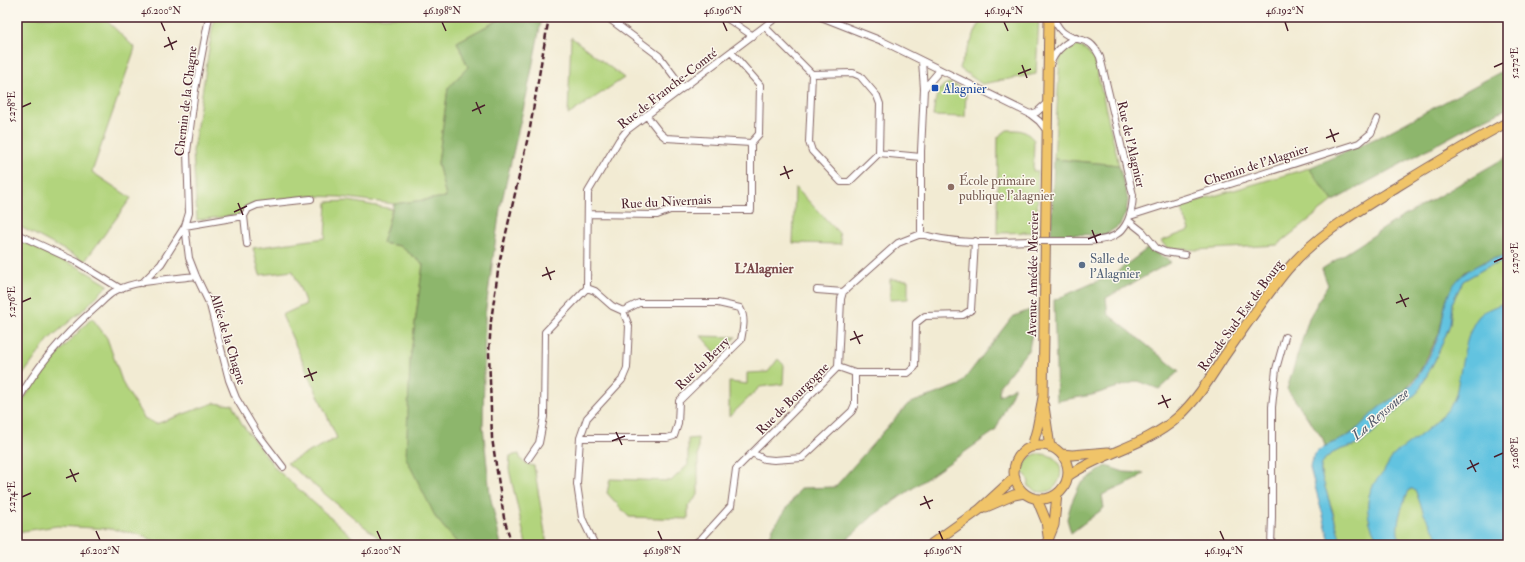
<svg xmlns="http://www.w3.org/2000/svg" width="1525" height="562" viewBox="0 0 1525 562" font-family="'IM FELL Double Pica',serif">
<style>
.green{fill:#b2d47d;stroke:#7e7a54}
.forest{fill:#8db66c;stroke:#6c6a4c}
.water{fill:#62c3e0;stroke:#567186}
.lines{fill:none;stroke-linecap:round;stroke-linejoin:round}
.minor-casing{stroke:#856666;stroke-width:8}
.primary-casing{stroke:#856666;stroke-width:11}
.minor{stroke:#fff;stroke-width:6}
.primary{stroke:#f0c469;stroke-width:9}
.rail{stroke:#4a1f2b;stroke-width:2.5;stroke-dasharray:6 3;stroke-linecap:butt}
.minor-bridge-casing{stroke:#856666;stroke-width:8;stroke-linecap:butt}
.minor-bridge{stroke:#fff;stroke-width:6}
.ticks{fill:none;stroke:#4a1f2b;stroke-width:1.5}
.transit-dot{fill:#1a4fb4;stroke:#fbf7ec;stroke-width:1.5}
.education-dot{fill:#8d6e63;stroke:#fbf7ec;stroke-width:1.5}
.service-dot{fill:#5c6f8a;stroke:#fbf7ec;stroke-width:1.5}
.labels{text-anchor:middle;stroke-width:3;stroke-linejoin:round;paint-order:stroke}
.street-label{font-size:13px;fill:#4a1f2b;stroke:#fbf7ec}
.transit-label{font-size:13px;fill:#164399;stroke:#fbf7ec;text-anchor:start}
.education-label{font-size:13px;fill:#785e54;stroke:#fbf7ec;text-anchor:start}
.service-label{font-size:13px;fill:#4e5e75;stroke:#fbf7ec;text-anchor:start}
.neighbourhood-label{font-size:14px;font-weight:bold;fill:#7b4a4c;stroke:#fbf7ec}
.water-label{font-size:14px;font-style:italic;fill:#52586a;stroke:#fbf7ec}
.neatline{fill:none;stroke:#4a1f2b;stroke-width:1.5}
.ticks-label{font-size:10px;text-anchor:middle;fill:#4a1f2b}
</style>
<rect width="100%" height="100%" fill="#fbf7ec"/>
<filter id="ink" filterUnits="userSpaceOnUse"><feTurbulence type="fractalNoise" baseFrequency=".025" numOctaves="2"/><feDisplacementMap in="SourceGraphic" scale="8" xChannelSelector="R" yChannelSelector="G"/><feConvolveMatrix kernelMatrix="1 2 1 2 8 2 1 2 1" color-interpolation-filters="sRGB"/></filter>
<filter id="wash" filterUnits="userSpaceOnUse"><feTurbulence type="fractalNoise" baseFrequency=".012" numOctaves="4" result="noise"/><feDisplacementMap in="SourceGraphic" scale="16" xChannelSelector="R" yChannelSelector="G"/><feGaussianBlur stdDeviation="0.9" result="paint"/><feColorMatrix in="noise" values="0 0 0 0 0 0 0 0 0 0 0 0 0 0 0 0 0 1.4 0 .05"/><feComposite in="paint" operator="in"/></filter>
<g filter="url(#wash)">
<rect width="100%" height="100%" fill="#f2ebd3"/>
<!-- green -->
<path class="green" d="M17 17H103L135 48 92 172 131 198 85 261 17 225Z
M214 17H504L457 42 468 67 448 88 438 163 446 197 394 204 341 197 310 196 259 202 250 206 238 215 197 220 193 151Z
M982 17H1039L1036 74 982 84 959 68Z
M571 37 624 78 568 115Z
M1079 46 1086 50 1094 59 1119 165 1054 159 1060 57C1065 49 1069 47 1079 46Z
M949 83 962 88V92H966L965 117 933 116C935 104 935 87 949 83Z
M1007 130C1021 130 1024 129 1034 140L1033 171H1038L1037 232 997 233 998 137Z
M1309 168 1333 201 1277 245 1197 250 1167 248 1161 241 1190 230 1180 206Z
M795 187 839 233 841 244 793 243Z
M349 201 392 209 382 243 400 246 423 264 410 360 436 518 459 545H387L287 463 337 438 282 315 306 304 293 271 260 275 253 248 325 238 327 202Z
M17 239 80 268 108 285 83 310 49 339 17 383Z
M1508 260V545H1342C1337 534 1336 521 1332 509 1329 499 1319 476 1321 467 1324 452 1347 447 1359 445L1418 392 1435 360 1445 337 1450 324 1452 303 1463 281 1487 267Z
M890 279 908 280V299L890 300Z
M92 318 107 338 123 384 144 418 156 424 214 403 232 405 242 424 276 469 361 545H165L138 534 112 529 57 526 17 532V412C35 375 64 347 92 318Z
M701 336 736 337 718 355Z
M778 359 784 365 783 384 760 387 729 417V382L747 384V373L768 372Z
M698 438V495L688 506V519L629 517 607 493 610 479 671 481 688 465V439Z
M519 454C521 463 526 464 534 466L547 545H526L525 540 509 469 510 456Z
M1036 454C1079 451 1059 511 1028 486L1029 482 1026 475 1022 473C1024 463 1027 458 1036 454Z"/>
<!-- forest -->
<path class="forest" d="M504 17H542L527 93 500 209 485 315 483 426 490 495 501 545H459L436 518 406 458 410 361 423 264 400 246 382 243 394 204 446 197 438 163 448 88 468 67 457 42Z
M1508 68V108L1474 124 1333 201 1309 168 1381 136Z
M1508 156V255L1486 261 1465 272 1447 297 1439 334 1420 371 1404 392 1381 406 1358 428 1345 438 1325 446 1323 439 1287 389 1309 318 1328 285 1322 269 1394 222Z
M1054 159 1119 165 1128 200 1126 212 1120 225 1105 235 1051 234Z
M1148 248 1171 262 1106 298 1108 314 1179 371 1159 389 1138 381 1092 395 1057 401 1054 300 1114 274Z
M1037 307 1029 349 1000 385 999 396 1015 387 995 431 874 515 841 545H766L773 528 801 488 835 487 908 404 960 385 1012 317Z
M1106 466 1124 472 1144 473 1134 481 1102 495 1104 508 1071 533 1067 519 1071 504 1080 484Z"/>
<!-- water -->
<path class="water" d="M1508 255V260L1487 267 1463 281 1452 303 1450 324 1445 337 1435 360 1418 392 1359 445C1345 447 1318 454 1321 473L1342 545H1331L1310 468C1312 447 1330 445 1344 438 1359 431 1368 415 1381 406 1392 398 1404 394 1413 383 1422 371 1434 348 1439 335 1443 322 1443 308 1448 296 1457 271 1484 260 1508 255Z
M1506 302H1508V545H1447L1440 540 1424 514 1416 492 1413 489H1410C1404 499 1396 521 1398 534 1399 538 1402 542 1404 545H1381C1368 527 1362 502 1375 482 1377 479 1380 476 1383 473 1387 466 1390 459 1396 453 1399 450 1403 449 1406 446 1419 437 1443 418 1451 405 1458 393 1457 386 1460 373 1463 357 1468 328 1479 316 1486 309 1497 306 1506 302Z"/>
</g>
<g filter="url(#ink)">
<g class="lines">
<!-- minor casing -->
<g class="minor-casing">
<path id="minor" d="M609 17 611 20 659 56 683 88
M725 17 753 36
M821 17 882 41 1030 114 1039 121 1047 131
M1053 17C1056 23 1058 29 1064 33 1081 45 1088 33 1100 57L1133 195C1131 245 1102 241 1063 241
M765 27 812 74 853 73 860 76 877 96 880 104 879 153
M922 61 924 89 921 151V234C956 245 993 242 1029 241
M1050 65C1054 52 1063 44 1076 38
M812 74 809 142 812 151 841 182H849L879 153 921 157
M924 89 940 70
M1030 114 1037 112 1048 102
M646 115 660 133 666 138 751 143 759 134 760 85 731 52
M588 214 657 215 670 210H751V143
M244 216 248 209 257 205 311 199
M1130 216 1359 143 1371 133 1377 119
M1129 221 1143 232 1156 248 1165 252 1185 255
M185 226 189 258 196 276 210 305 229 380 236 398 257 433 283 467
M185 226 244 216 247 244
M17 234 77 262 121 289
M142 283 161 264 185 226 189 213 187 152 195 90 209 17
M587 288 595 291 612 306 623 311 629 326 627 368 622 380 587 418 580 438 577 484 582 518 595 545
M817 290 843 292
M838 367 855 373H908L915 367 916 323 925 316 963 315 971 310 975 241
M17 402C37 365 63 336 94 309 101 303 108 295 115 291 134 280 174 279 196 276
M580 438H667L674 436 678 424 679 401 741 340C743 329 746 318 740 308L718 303H639L623 311
M752 453 764 459 774 460 802 458 852 411 855 404V373
M528 459 539 443 544 417 545 332 587 288 588 192 619 140 627 130 777 17
M693 545 702 538 731 506 736 469 838 367 841 299 843 292 898 243 921 234
M1271 545 1272 517V407L1276 369 1285 337"/>
</g>
<!-- primary casing -->
<g class="primary-casing">
<path id="primary" d="M1044 406 1050 447
M1014 472a27 27 0 1 1 54 0a27 27 0 1 1-54 0Z
M1032 447 1037 429 1043 397 1049 17
M1062 454 1072 455 1108 452
M1068 476C1103 452 1145 446 1177 418 1196 401 1209 380 1223 358 1244 328 1264 298 1287 270 1317 234 1358 211 1398 186 1434 164 1470 142 1508 122
M1037 499 1046 521 1048 536
M986 507 1014 495 1024 493
M930 545 979 510 1015 477
M1046 545 1054 525 1057 494"/>
</g>
<!-- minor -->
<use href="#minor" class="minor"/>
<!-- primary -->
<use href="#primary" class="primary"/>
<!-- rail -->
<path class="rail" d="M512 545 504 518 492 438 489 352 491 321 499 264 530 128 549 17"/>
<!-- minor-bridge casing -->
<g class="minor-bridge-casing">
<path id="minor-bridge" d="M1029 241H1063"/>
</g>
<!-- minor-bridge -->
<use href="#minor-bridge" class="minor-bridge"/>
</g>
</g>
<!-- ticks -->
<path class="ticks" d="M161 22 165 31M442 22 446 31M723 22 727 31M1004 22 1008 31M1285 22 1288 31M168 37 173 50M164 47 177 41M1022 65 1027 78M1494 67 1503 63M1018 74 1031 69M476 102 481 114M22 107 31 103M472 111 485 105M1330 129 1335 142M1326 138 1339 133M784 166 789 179M780 175 793 170M238 203 243 215M234 212 247 206M1092 230 1097 243M1088 239 1101 234M1494 262 1503 258M546 267 551 280M542 276 555 271M1400 294 1406 307M22 302 31 298M1396 303 1409 298M854 331 860 344M850 340 863 335M308 368 313 381M304 377 317 372M1162 395 1168 408M1158 404 1171 399M616 432 622 445M612 441 625 436M1494 457 1503 453M1470 460 1476 472M70 469 76 482M1467 469 1479 463M66 478 79 473M924 496 930 509M22 497 31 493M920 505 933 500M96 531 100 540M377 531 381 540M658 531 662 540M939 531 943 540M1220 531 1224 540"/>
<!-- markers -->
<rect class="transit-dot" x="931" y="84" width="8" height="8" rx="2"/>
<circle class="education-dot" cx="951" cy="187" r="4"/>
<circle class="service-dot" cx="1082" cy="265" r="4"/>
<g class="labels">
<!-- street labels -->
<g class="street-label">
<text transform="translate(667 88) rotate(-38)" y="5">Rue de Franche-Comté</text>
<text transform="translate(185 101) rotate(-83)" y="5">Chemin de la Chagne</text>
<text transform="translate(1132 144) rotate(77)" y="5">Rue de l'Alagnier</text>
<text transform="translate(1256 164) rotate(-18)" y="5">Chemin de l'Alagnier</text>
<text transform="translate(666 201) rotate(-3)" y="5">Rue du Nivernais</text>
<text transform="translate(1032 274) rotate(-89)" y="5">Avenue Amédée Mercier</text>
<text transform="translate(1240 315) rotate(-54)" y="5">Rocade Sud-Est de Bourg</text>
<text transform="translate(229 339) rotate(73)" y="5">Allée de la Chagne</text>
<text transform="translate(702 363) rotate(-44)" y="5">Rue du Berry</text>
<text transform="translate(792 398) rotate(-45)" y="5">Rue de Bourgogne</text>
</g>
<!-- transit labels -->
<g class="transit-label">
<text x="943" y="93">Alagnier</text>
</g>
<!-- education labels -->
<g class="education-label">
<text x="959" y="185">École primaire<tspan x="959" dy="15">publique l'alagnier</tspan></text>
</g>
<!-- service labels -->
<g class="service-label">
<text x="1090" y="263">Salle de<tspan x="1090" dy="15">l'Alagnier</tspan></text>
</g>
<!-- neighbourhood labels -->
<g class="neighbourhood-label">
<text x="764" y="273">L'Alagnier</text>
</g>
<!-- water labels -->
<g class="water-label">
<text transform="translate(1380 414) rotate(-41)" y="5">La Reyssouze</text>
</g>
</g>
<!-- margin -->
<rect width="1525" height="562" fill="none" stroke="#fbf7ec" stroke-width="44"/>
<rect x="22" y="22" width="1481" height="518" class="neatline"/>
<g class="ticks-label">
<text x="161" y="14">46.200°N</text>
<text x="442" y="14">46.198°N</text>
<text x="723" y="14">46.196°N</text>
<text x="1004" y="14">46.194°N</text>
<text x="1285" y="14">46.192°N</text>
<text transform="translate(1514 63) rotate(-90)" y="4">5.272°E</text>
<text transform="translate(11 107) rotate(-90)" y="4">5.278°E</text>
<text transform="translate(1514 258) rotate(-90)" y="4">5.270°E</text>
<text transform="translate(11 302) rotate(-90)" y="4">5.276°E</text>
<text transform="translate(1514 453) rotate(-90)" y="4">5.268°E</text>
<text transform="translate(11 497) rotate(-90)" y="4">5.274°E</text>
<text x="100" y="554">46.202°N</text>
<text x="381" y="554">46.200°N</text>
<text x="662" y="554">46.198°N</text>
<text x="943" y="554">46.196°N</text>
<text x="1224" y="554">46.194°N</text>
</g>
</svg>
